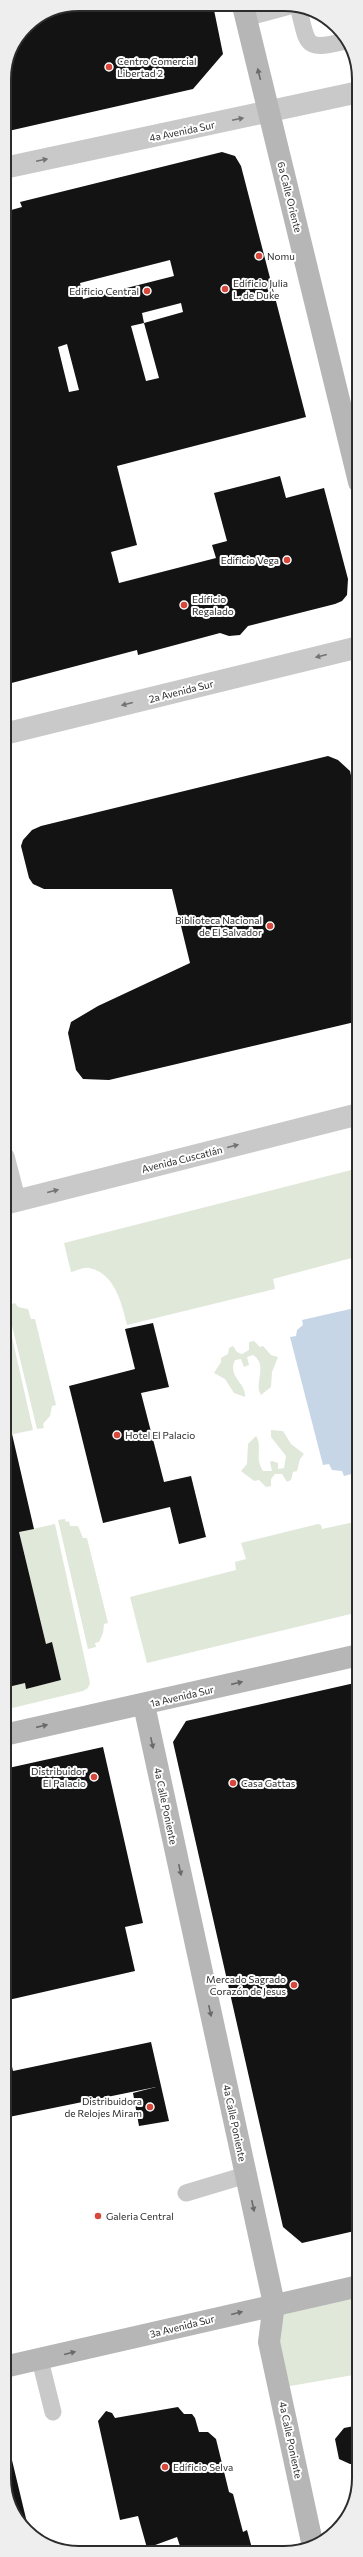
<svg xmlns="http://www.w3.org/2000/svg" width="363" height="2557" viewBox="0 0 363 2557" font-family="Commissioner,sans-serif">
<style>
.green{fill:#e0e8da}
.water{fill:#c7d6e7}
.building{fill:#131313;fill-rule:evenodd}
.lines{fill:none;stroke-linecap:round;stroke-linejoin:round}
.lane{stroke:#c9c9c9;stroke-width:17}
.street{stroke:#c9c9c9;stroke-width:22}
.secondary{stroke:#b6b6b6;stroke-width:22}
.oneway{fill:#6a6a6a}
.oneway2{fill:#737373}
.poi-dot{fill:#d5483b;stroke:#fff;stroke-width:1.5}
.labels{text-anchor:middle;stroke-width:4;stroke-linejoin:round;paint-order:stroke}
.poi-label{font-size:10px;fill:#2c2c2c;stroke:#fff;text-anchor:start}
.street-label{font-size:10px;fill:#2c2c2c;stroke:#fff}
.rim{fill:none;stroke:#2c2c2c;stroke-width:2}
</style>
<rect width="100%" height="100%" fill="#fff"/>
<!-- green -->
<path class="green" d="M359 1168V1256L273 1279 275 1289 127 1325C122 1304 115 1273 89 1268 84 1267 76 1271 71 1272L64 1243Z
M11 1300 12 1304 15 1303 18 1307 28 1309 31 1319H35L56 1405 52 1406 50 1416 43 1424 44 1428 37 1429 6 1301Z
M4 1302 33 1430 4 1436Z
M254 1341 260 1347 263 1346 271 1355 278 1357 272 1372 271 1387 261 1395C253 1383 269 1365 253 1355L247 1357 249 1365 244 1367 241 1359 235 1360C227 1377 246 1382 245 1397L234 1393 225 1379 214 1373 221 1362V1358L228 1354 229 1348 233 1346 237 1352 242 1354 249 1350V1342Z
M271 1430 283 1431 291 1444 304 1454 300 1459 297 1471 293 1472 291 1480 287 1482 282 1474H275L271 1479V1486L266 1487 259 1480 254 1481 241 1471 247 1464 248 1444 256 1436C263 1446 254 1457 263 1471H272L270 1462 272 1461 278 1463V1469L284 1468 286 1456 271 1437Z
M65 1519 66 1522 69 1521 70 1526H78L83 1538H87L108 1623 104 1624 103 1633 99 1642 95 1643 96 1647 88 1649 58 1520Z
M359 1521V1612L147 1663 130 1597 236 1570 235 1562 246 1559 241 1543 318 1524 321 1525 322 1529Z
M55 1524 90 1683 88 1688 83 1691 4 1710V1688L25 1683 26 1689 61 1680 52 1643 46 1644 19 1532Z
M359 2286V2374L279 2388 274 2304Z"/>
<!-- water -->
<path class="water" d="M359 1307V1472L344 1476 342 1471 332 1470 329 1464 323 1465 290 1337 296 1336 297 1330 303 1325 302 1320Z"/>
<!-- building -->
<path class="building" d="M79 4 213 5 223 54 193 89 4 132V79L10 50 26 26 51 10Z
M222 152 235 156 241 166 306 417 117 466 137 545 111 552 119 583 216 558 212 545 227 541 214 493 280 476 286 498 324 488 348 579 347 595 342 601 335 604 248 626 240 635 229 636 220 633 138 655 137 650 4 685V212L22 207 20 202ZM170 260 174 276 83 299 80 283ZM181 303 183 312 144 323 142 313ZM144 323 159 378 146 381 131 326ZM67 344 79 390 69 392 58 347Z
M328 756 338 760 350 771 359 813V823L351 832 359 865V1021L109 1080 83 1079 76 1070 68 1033 71 1022 98 1006 190 963 172 889H44L33 884 29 878 21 846 23 840 32 830 41 826Z
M153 1323 169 1387 141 1393 164 1482 191 1476 206 1537 179 1544 170 1507 103 1523 69 1386 135 1369 125 1329Z
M12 1434 34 1529 19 1532 46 1644 52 1642 61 1680 26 1689 25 1683 4 1688V1436Z
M359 1682V2230L302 2243 283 2227 173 1742 186 1721Z
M103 1747 143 1923 125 1927 135 1971 4 2001V1786L6 1785 4 1769Z
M4 2031 13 2071 151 2042 169 2121 139 2126 133 2093 156 2087 4 2118Z
M178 2407 184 2414H192L195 2418 199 2432H208L216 2439 229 2492 233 2494 243 2532 247 2530 253 2552H182L177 2537 147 2548 138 2516 120 2520 98 2421 106 2411 112 2413 115 2418Z
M359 2425V2464H350L339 2459 335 2439 344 2428Z
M5 2431 29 2531 23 2527 4 2483Z"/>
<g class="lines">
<!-- lane -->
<path class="lane" d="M298 6C308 44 303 52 345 41
M245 18 290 6
M186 2193 246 2175
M40 2360 53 2412"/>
<!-- street -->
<path class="street" d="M4 168 359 92
M4 734 359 647
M4 1158 15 1201
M4 1204 359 1114"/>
<!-- secondary -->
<path class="secondary" d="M243 6 359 482
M144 1705 274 2304 269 2342 312 2542
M4 1735 359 1655
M4 2367 359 2286"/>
</g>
<!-- one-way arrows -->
<defs><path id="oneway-solid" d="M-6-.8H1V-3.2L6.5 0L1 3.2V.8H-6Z"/></defs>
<g class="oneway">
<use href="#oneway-solid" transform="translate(259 74) rotate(-104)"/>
<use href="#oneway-solid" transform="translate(237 1683) rotate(-13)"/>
<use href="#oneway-solid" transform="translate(42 1726) rotate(-13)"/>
<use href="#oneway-solid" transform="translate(152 1743) rotate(78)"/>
<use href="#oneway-solid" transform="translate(180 1870) rotate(78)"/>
<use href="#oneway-solid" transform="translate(210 2011) rotate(78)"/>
<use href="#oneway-solid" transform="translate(253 2206) rotate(78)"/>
<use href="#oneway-solid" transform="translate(237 2313) rotate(-14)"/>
<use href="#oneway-solid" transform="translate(70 2353) rotate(-14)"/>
</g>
<g class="oneway2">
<use href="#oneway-solid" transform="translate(238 119) rotate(-12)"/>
<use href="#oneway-solid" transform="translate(42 160) rotate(-12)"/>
<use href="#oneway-solid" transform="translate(321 656) rotate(166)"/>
<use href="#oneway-solid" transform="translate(127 704) rotate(166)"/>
<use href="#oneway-solid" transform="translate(233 1146) rotate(-14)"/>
<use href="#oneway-solid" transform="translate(53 1191) rotate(-14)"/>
</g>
<!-- markers -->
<g class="poi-dot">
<circle cx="109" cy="67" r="4"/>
<circle cx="259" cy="256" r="4"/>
<circle cx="225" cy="289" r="4"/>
<circle cx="147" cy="291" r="4"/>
<circle cx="287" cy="560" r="4"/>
<circle cx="184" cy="605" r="4"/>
<circle cx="270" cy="926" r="4"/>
<circle cx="117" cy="1435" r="4"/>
<circle cx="94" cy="1777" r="4"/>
<circle cx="233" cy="1783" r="4"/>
<circle cx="294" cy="1985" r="4"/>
<circle cx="150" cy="2107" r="4"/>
<circle cx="98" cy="2216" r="4"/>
<circle cx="165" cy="2467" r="4"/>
</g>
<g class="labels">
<!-- poi labels -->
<g class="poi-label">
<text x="117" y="65">Centro Comercial<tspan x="117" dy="12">Libertad 2</tspan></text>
<text x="267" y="260">Nomu</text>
<text x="233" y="287">Edificio Julia<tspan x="233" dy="12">L. de Duke</tspan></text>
<text x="139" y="295" text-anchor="end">Edificio Central</text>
<text x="279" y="564" text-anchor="end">Edificio Vega</text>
<text x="192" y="603">Edificio<tspan x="192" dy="12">Regalado</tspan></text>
<text x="262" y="924" text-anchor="end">Biblioteca Nacional<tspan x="262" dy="12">de El Salvador</tspan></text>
<text x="125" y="1439">Hotel El Palacio</text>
<text x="86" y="1775" text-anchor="end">Distribuidor<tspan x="86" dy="12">El Palacio</tspan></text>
<text x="241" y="1787">Casa Gattas</text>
<text x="286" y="1983" text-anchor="end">Mercado Sagrado<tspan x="286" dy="12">Corazón de Jesus</tspan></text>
<text x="142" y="2105" text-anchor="end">Distribuidora<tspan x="142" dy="12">de Relojes Miram</tspan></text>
<text x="106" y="2220">Galeria Central</text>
<text x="173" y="2471">Edificio Selva</text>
</g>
<!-- street labels -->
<g class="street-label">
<text transform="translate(182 131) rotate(-12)" y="4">4a Avenida Sur</text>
<text transform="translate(290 197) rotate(76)" y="4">6a Calle Oriente</text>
<text transform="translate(181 691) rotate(-14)" y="4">2a Avenida Sur</text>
<text transform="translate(182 1159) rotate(-14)" y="4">Avenida Cuscatlán</text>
<text transform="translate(182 1696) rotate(-13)" y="4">1a Avenida Sur</text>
<text transform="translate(166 1806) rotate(78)" y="4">4a Calle Poniente</text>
<text transform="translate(235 2123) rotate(78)" y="4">4a Calle Poniente</text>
<text transform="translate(182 2326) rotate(-14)" y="4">3a Avenida Sur</text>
<text transform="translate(291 2440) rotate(78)" y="4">4a Calle Poniente</text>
</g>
</g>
<!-- crop -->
<path d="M0 0H363V2557H0ZM79 11H284A68 68 0 0 1 352 79V2478A68 68 0 0 1 284 2546H79A68 68 0 0 1 11 2478V79A68 68 0 0 1 79 11Z" fill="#eee" fill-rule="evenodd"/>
<path class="rim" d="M79 11H284A68 68 0 0 1 352 79V2478A68 68 0 0 1 284 2546H79A68 68 0 0 1 11 2478V79A68 68 0 0 1 79 11Z"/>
</svg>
